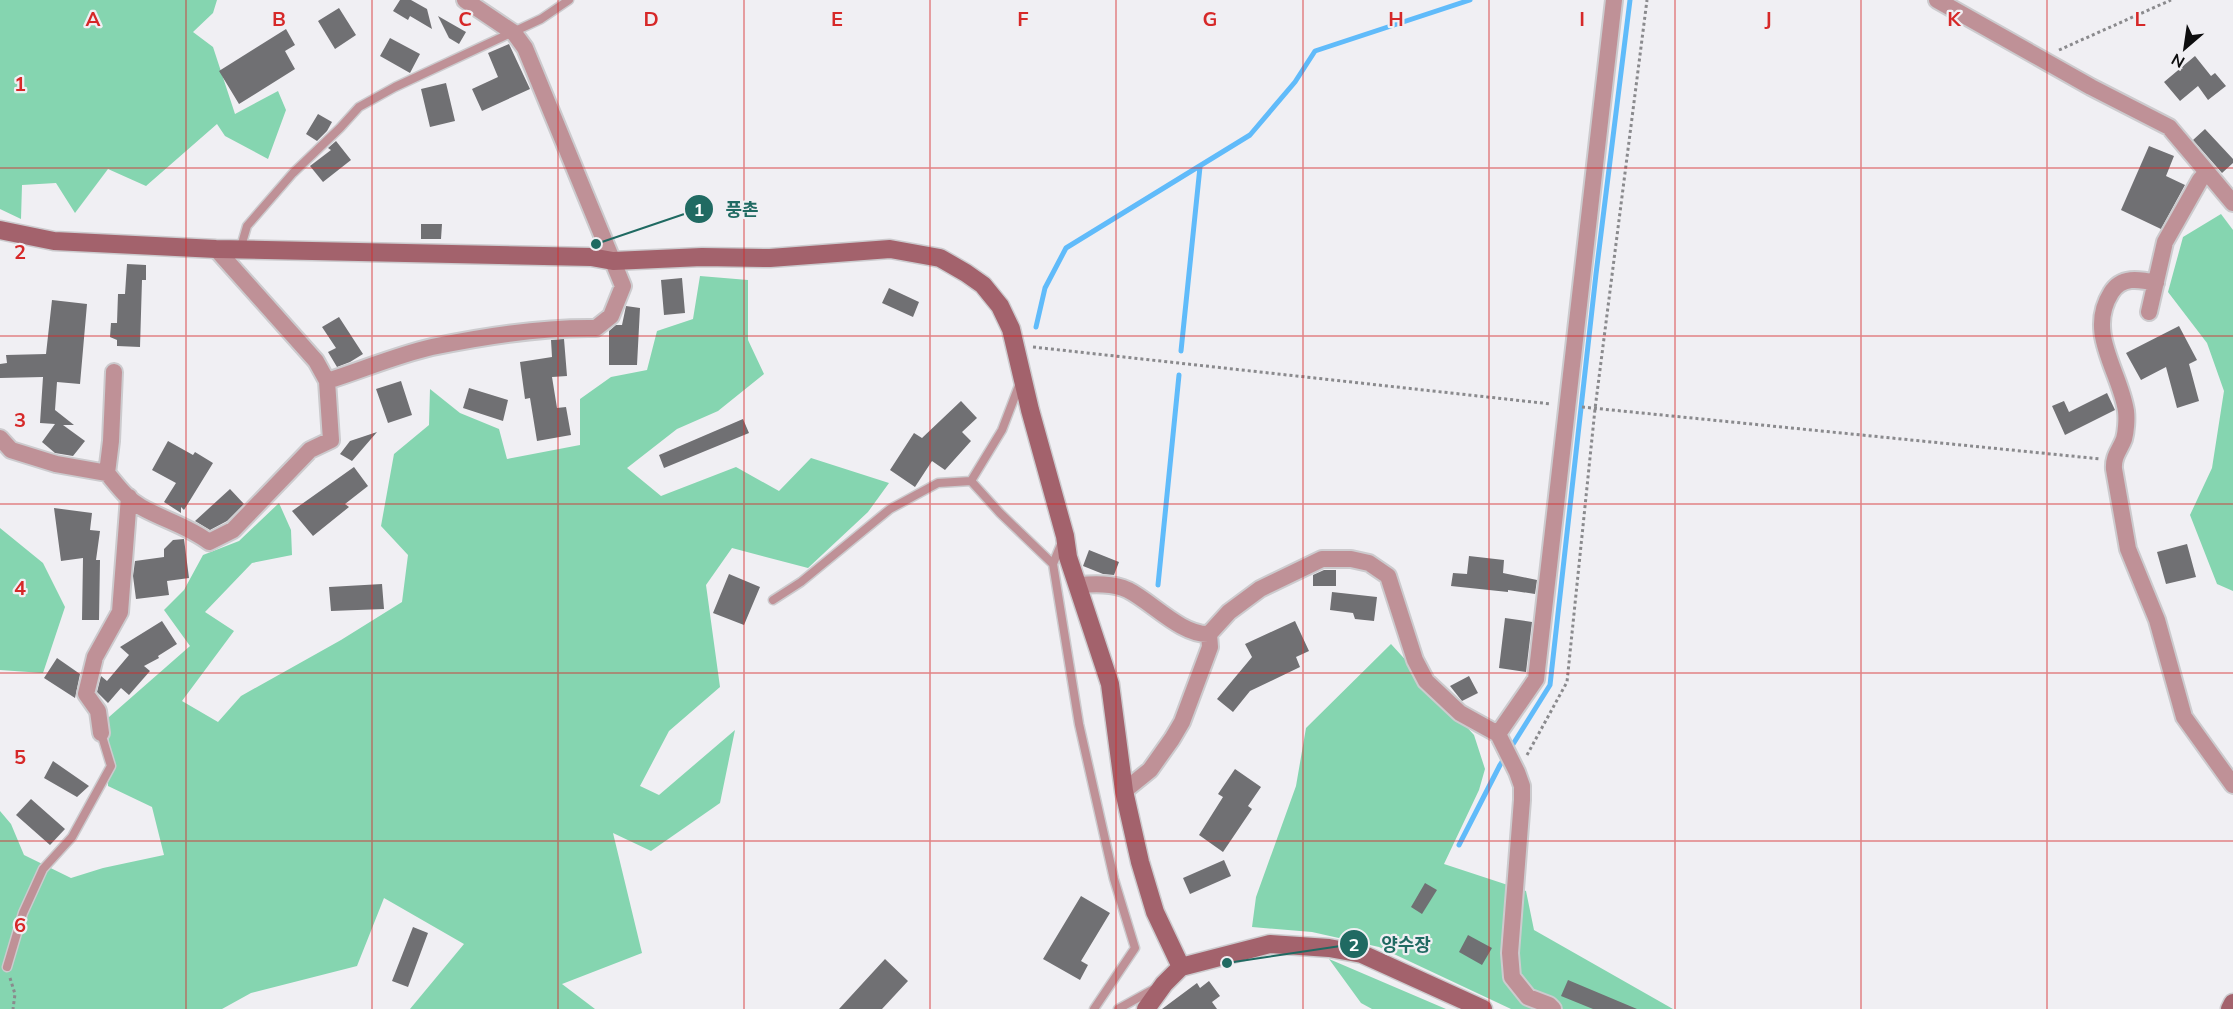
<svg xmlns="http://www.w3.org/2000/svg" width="2233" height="1009" viewBox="0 0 2233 1009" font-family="Mulish,'Noto Sans KR',sans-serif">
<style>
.green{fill:#85d5b0}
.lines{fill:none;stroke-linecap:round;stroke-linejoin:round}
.stream{stroke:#60bbfa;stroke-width:5}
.building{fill:#707073}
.lane-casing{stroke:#cccbce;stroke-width:11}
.street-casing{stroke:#cccbce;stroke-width:20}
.secondary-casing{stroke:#cccbce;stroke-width:21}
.path{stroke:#8a8a8d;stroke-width:3;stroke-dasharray:3 3;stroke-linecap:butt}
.lane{stroke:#bf9197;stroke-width:8}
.street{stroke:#bf9197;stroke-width:16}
.secondary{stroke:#a3626c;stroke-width:18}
.grid{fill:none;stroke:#d62828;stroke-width:1.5;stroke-opacity:0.55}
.grid-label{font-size:20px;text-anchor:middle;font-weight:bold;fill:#d62828;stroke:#f0eff3;stroke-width:4.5;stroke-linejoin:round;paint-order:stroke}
.leader{fill:none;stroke:#206a62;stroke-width:2}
.callout-dot{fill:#206a62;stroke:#f0eff3;stroke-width:2}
.mark-label{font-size:18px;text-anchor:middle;font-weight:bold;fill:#fff}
.callout-label{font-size:18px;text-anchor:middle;font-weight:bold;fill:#206a62;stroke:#f0eff3;stroke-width:4.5;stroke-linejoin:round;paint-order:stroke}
</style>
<rect width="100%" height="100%" fill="#f0eff3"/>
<!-- green -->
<path class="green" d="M0 0H217L213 13 193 32 213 47 235 114 278 91 286 110 268 159 225 136 217 124 146 186 108 169 75 213 56 183 22 185 21 219 0 209Z
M2221 214 2233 230V591L2217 584 2190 515 2212 468 2224 391 2207 343 2168 292 2183 237Z
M700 276 748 280V340L764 374 718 411 677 429 627 468 661 496 736 467 779 491 811 458 889 483 868 512 808 568 732 548 706 585 720 687 669 731 640 786 659 795 735 730 720 803 651 851 613 833 642 953 562 984 595 1009H410L464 944 384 898 357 966 251 993 222 1009H0V811L11 824 24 855 71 878 103 868 164 855 152 807 108 786 109 717 190 646 164 610 184 590 203 555 239 541 279 503 291 530 292 555 252 563 205 612 234 631 182 701 218 722 241 696 341 640 402 602 408 555 381 526 394 454 429 425 430 389 460 413 499 429 507 459 580 445V399L611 377 647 370 657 331 693 319Z
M0 528 43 563 65 607 43 673 0 670Z
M1391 644 1474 735 1485 769 1479 790 1444 864 1526 891 1534 930 1673 1009H1511L1379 947 1312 932 1252 927 1256 897 1296 786 1306 728Z
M1329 959 1446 1009H1372L1361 1003Z"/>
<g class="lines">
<!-- stream -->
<path class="stream" d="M1036 327 1045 288 1066 248 1250 135 1295 82 1315 51 1470 0
M1181 351 1200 167
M1158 585 1179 375
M1459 845 1500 765 1550 685 1596 274 1630 0"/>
</g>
<!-- building -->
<path class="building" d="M400 0H411L427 9 432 29 410 16 408 20 393 11Z
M339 8 356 35 335 49 318 21Z
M438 16 466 32 459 44 449 38Z
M286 29 295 45 285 51 295 69 239 104 219 71Z
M390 38 420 54 410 73 380 56Z
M509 44 530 89 482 111 472 89 498 77 488 53Z
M2195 56 2211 76 2215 73 2226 86 2208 100 2198 86 2180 101 2164 82Z
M446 83 455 121 430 127 421 89Z
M318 114 332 122 327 131 317 141 306 134Z
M2205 129 2233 159V163L2222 173 2193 140Z
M336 141 351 160 323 182 310 166 331 150 328 148Z
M2149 146 2174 156 2166 176 2185 185 2161 229 2121 210Z
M421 224H442L441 239H421Z
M127 264 146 265V280H142L140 347 117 346V340L110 337 111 323H117L118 294H125Z
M682 278 685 313 664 315 661 280Z
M889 288 919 302 913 317 882 303Z
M52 300 87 304 80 384 57 382 55 410 74 425H63L85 441 73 456 55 453 42 442 55 424 40 423 43 377 0 378V364L7 363 6 355 46 354Z
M626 306 640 308 637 365H609V331L616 325H622Z
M339 317 363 354 350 362 337 367 328 352 336 348 322 327Z
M2179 326 2197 360 2189 364 2199 401 2177 408 2166 367 2141 380 2126 353Z
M564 339 567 376 552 377 557 408 566 407 571 435 537 441 530 398 525 399 520 362 552 357 551 340Z
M401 381 412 415 388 423 376 389Z
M469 388 508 400 503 421 463 408Z
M2107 393 2115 410 2065 435 2052 406 2064 401 2069 412Z
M961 401 977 418 962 432 971 441 945 470 932 461 915 487 890 470 914 433 922 438Z
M743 419 749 433 664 468 659 455Z
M377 432 352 461 340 454 350 441Z
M168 441 193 455 195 452 213 463 184 510 181 507V513L164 502 176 483 152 470Z
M354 467 368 486 345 504 349 507 313 536 292 511Z
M230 489 244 504 227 521 210 530 195 521Z
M54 508 92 513 90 530 100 531 96 560H100L99 620H82L83 558 61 561Z
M184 539 189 578 167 581 169 595 136 599 133 576 135 561 164 557V549L173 540Z
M2187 544 2196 577 2166 584 2157 552Z
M1089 550 1119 562 1114 575 1103 574 1083 566Z
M1469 556 1504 560 1503 573 1537 580 1535 594 1508 590V592L1451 586 1453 573 1467 574Z
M1324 570H1336V586H1313V575Z
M729 574 760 587 744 625 713 613Z
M382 584 384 609 331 611 329 587Z
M1332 592 1377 597 1374 621 1355 619 1353 613 1330 610Z
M1505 618 1532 622 1526 672 1499 668Z
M162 621 177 644 158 656 159 658 144 666 150 671 129 695 121 688 108 703 97 692 101 676 107 681 129 655 120 647Z
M1295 621 1309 651 1296 657 1300 667 1250 691 1233 712 1217 699 1252 657 1245 644Z
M57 658 80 674 75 698 44 678Z
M1469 676 1478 693 1462 701 1450 686Z
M53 761 89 786 77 797 44 778Z
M1235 769 1261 787 1248 806 1252 809 1223 852 1199 835 1223 797 1218 794Z
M31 799 65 829 50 845 16 815Z
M1224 860 1231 876 1190 894 1183 878Z
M1425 883 1437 890 1422 914 1411 907Z
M1081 896 1110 913 1081 961 1088 965 1080 980 1043 959Z
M413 927 428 933 408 987 392 981Z
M1468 935 1492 948 1482 965 1459 952Z
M885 959 908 981 882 1009H839Z
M1568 980 1637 1009H1593L1561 996Z
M1209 981 1220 996 1212 1002 1217 1009H1162L1197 983 1200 988Z"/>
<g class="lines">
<!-- lane casing -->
<g class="lane-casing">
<path id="lane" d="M240 250 247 226 293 173 340 128 359 107 395 87 541 19 569 0
M971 481 1002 430 1020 383
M1062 542 1053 564 1079 724 1114 879 1135 948 1094 1009
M773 600 801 582 890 509 938 483 971 481 1000 513 1053 564
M7 967 23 913 43 869 72 837 111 766 101 733
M1118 1009 1154 989"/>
</g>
<!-- street casing -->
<g class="street-casing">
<path id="street" d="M1937 0 2091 87 2169 127 2207 172
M2156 283C2139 279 2121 276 2111 293 2086 333 2120 371 2126 411 2127 419 2126 432 2124 439 2120 450 2113 456 2114 469L2128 549 2157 620 2184 717 2233 785
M2149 312 2165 242 2200 180 2207 172 2233 203
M327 381C362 370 397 355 432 347 485 336 542 327 596 328L611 316 623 286 525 48 514 33 465 0
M0 438 11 450 56 464 107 473C117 485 127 499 141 507 164 520 188 526 209 542L233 530 310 450 331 440 327 381 316 361 216 249
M107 473 111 441 114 372
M1078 585C1094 584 1113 583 1128 590 1152 602 1181 635 1209 634L1229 612 1260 589 1322 559H1351L1369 563 1388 576 1415 660 1426 681 1460 713 1498 734 1517 772 1522 786V800L1510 953 1512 977 1528 997 1549 1005 1553 1009
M101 733 98 711 86 694 95 657 120 612 129 497
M1498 734 1536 679 1614 0
M1124 791 1150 770 1172 739 1182 722 1210 647 1209 634"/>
</g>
<!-- secondary casing -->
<g class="secondary-casing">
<path id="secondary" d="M0 230 54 241 216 249 591 257 613 261 702 257 770 258 890 249 940 258 966 273 983 285 1000 306 1011 329 1030 410 1065 536 1068 557 1110 684 1124 791 1140 862 1155 912 1181 967
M1146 1009 1164 984 1181 967 1270 944 1329 948 1362 954 1483 1009
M2230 1009 2233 1003"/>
</g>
<!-- path -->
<path class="path" d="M2059 50 2171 0
M1033 347 1551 404
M1582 407 2101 459
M1527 755 1567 682 1595 409 1647 0
M10 978 15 994 13 1009"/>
<!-- lane -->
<use href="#lane" class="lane"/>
<!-- street -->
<use href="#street" class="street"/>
<!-- secondary -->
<use href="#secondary" class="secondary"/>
</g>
<!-- grid -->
<path class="grid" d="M186 0V1009M372 0V1009M558 0V1009M744 0V1009M930 0V1009M1116 0V1009M1303 0V1009M1489 0V1009M1675 0V1009M1861 0V1009M2047 0V1009M0 168H2233M0 336H2233M0 504H2233M0 673H2233M0 841H2233"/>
<g class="grid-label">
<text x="93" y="26">A</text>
<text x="279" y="26">B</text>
<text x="465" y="26">C</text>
<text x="651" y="26">D</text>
<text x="837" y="26">E</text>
<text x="1023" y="26">F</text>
<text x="1210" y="26">G</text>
<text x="1396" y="26">H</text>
<text x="1582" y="26">I</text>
<text x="1768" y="26">J</text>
<text x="1954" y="26">K</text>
<text x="2140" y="26">L</text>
<text x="20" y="91">1</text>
<text x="20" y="259">2</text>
<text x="20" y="427">3</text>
<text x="20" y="595">4</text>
<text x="20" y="764">5</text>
<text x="20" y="932">6</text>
</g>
<!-- callouts -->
<path class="leader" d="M596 244L699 209M1227 963L1354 944"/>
<g class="callout-dot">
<circle cx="596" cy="244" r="6"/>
<circle cx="1227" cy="963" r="6"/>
<circle cx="699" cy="209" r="15"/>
<circle cx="1354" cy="944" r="15"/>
</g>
<g class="mark-label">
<text x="699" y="216">1</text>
<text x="1354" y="951">2</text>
</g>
<g class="callout-label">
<text x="742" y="216">풍촌</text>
<text x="1406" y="951">양수장</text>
</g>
<!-- north arrow -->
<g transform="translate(2185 48) rotate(209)" stroke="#f0eff3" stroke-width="4.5" paint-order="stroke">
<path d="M0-4.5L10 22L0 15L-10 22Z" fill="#0d0d0e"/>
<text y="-9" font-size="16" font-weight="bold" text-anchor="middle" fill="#0d0d0e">N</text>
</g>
</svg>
